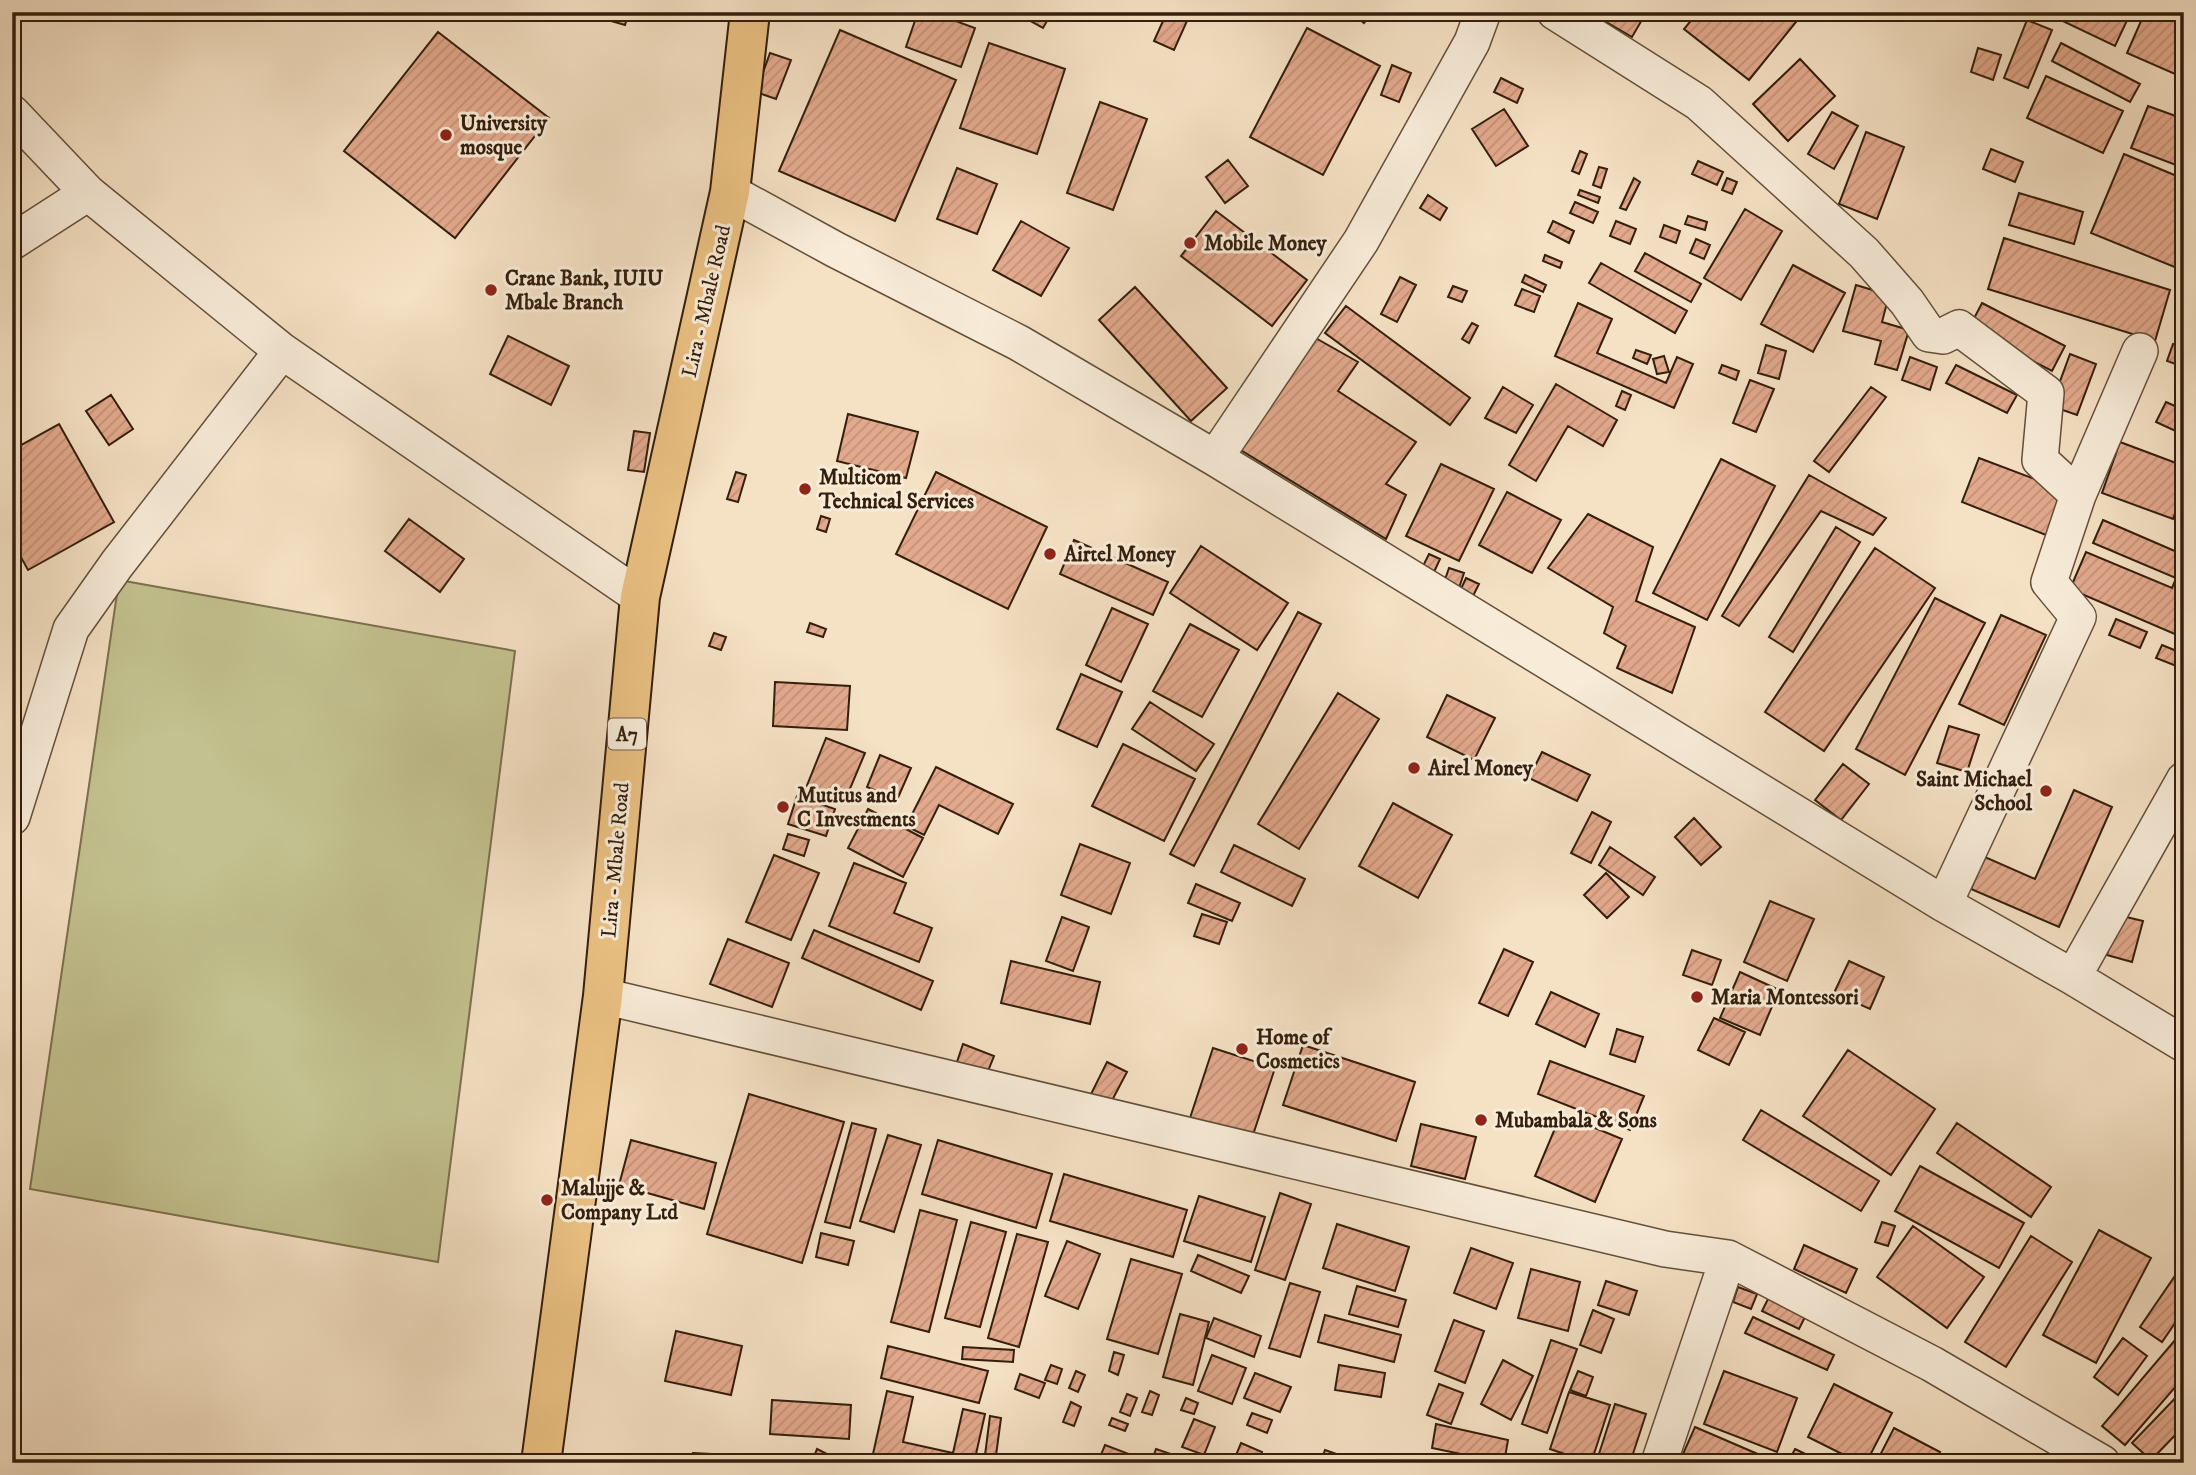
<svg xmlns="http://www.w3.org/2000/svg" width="2196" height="1475" viewBox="0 0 2196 1475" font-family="'IM FELL DW Pica',serif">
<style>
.pitch{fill:#c3c18f;stroke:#7c704e;stroke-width:2}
.building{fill:url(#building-hatch);stroke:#341e0c;stroke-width:2}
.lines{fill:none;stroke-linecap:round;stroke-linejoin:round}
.street-casing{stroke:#644f3a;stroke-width:38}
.primary-casing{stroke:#341e0c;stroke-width:42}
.street{stroke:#f8ecd9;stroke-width:35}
.primary{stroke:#eac082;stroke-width:38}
.poi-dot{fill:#8f2418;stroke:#f8ecd9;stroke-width:2.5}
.labels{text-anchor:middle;stroke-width:6;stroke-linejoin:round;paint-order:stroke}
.shield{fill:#f8ecd9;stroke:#6f5c4a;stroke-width:2}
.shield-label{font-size:19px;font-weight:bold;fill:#341e0c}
.poi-label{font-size:21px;font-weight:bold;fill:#341e0c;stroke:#f8ecd9;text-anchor:start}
.street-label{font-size:21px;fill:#341e0c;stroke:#f8ecd9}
</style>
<defs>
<pattern id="building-hatch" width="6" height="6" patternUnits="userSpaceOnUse" patternTransform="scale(1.75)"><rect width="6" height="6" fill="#e3a98d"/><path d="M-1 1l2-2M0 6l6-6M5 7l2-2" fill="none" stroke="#c39178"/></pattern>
</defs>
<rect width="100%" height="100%" fill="#f5e1c4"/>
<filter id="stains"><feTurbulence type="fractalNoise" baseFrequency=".00286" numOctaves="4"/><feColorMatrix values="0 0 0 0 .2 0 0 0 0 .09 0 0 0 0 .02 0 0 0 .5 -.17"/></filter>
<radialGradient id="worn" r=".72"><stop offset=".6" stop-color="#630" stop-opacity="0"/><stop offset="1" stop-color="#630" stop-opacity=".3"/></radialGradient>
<!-- pitch -->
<path class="pitch" d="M119 580 515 651 438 1262 30 1189Z"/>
<!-- building -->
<path class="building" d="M595 12H629L625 25 594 16Z
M918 12H931L975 28 961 67 906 47Z
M1014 12H1052L1043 28Z
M1167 12H1191L1174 50 1154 41Z
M1350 12H1372L1364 23Z
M1599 12H1634L1643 18 1632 37 1596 16Z
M1698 12H1795L1800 17 1749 80 1684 29Z
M2051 12H2131L2115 46 2050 15Z
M2145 12H2184V54L2175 74 2127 53Z
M2027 20 2052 30 2028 88 2004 78Z
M1307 28 1380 66 1323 175 1250 137Z
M840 30 956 80 895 221 779 171Z
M438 32 549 118 455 238 344 151Z
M989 43 1065 69 1037 154 960 128Z
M2061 43 2140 84 2130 102 2052 61Z
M1978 48 2001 55 1993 80 1971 72Z
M770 53 791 60 776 99 756 92Z
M1800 59 1835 96 1788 141 1753 104Z
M1392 65 1411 73 1399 102 1381 95Z
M2046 76 2123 111 2103 153 2027 118Z
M1501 78 1523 89 1517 103 1494 92Z
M1100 102 1147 119 1113 210 1067 193Z
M2148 106 2184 119V168L2131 148Z
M1504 109 1528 146 1496 166 1472 129Z
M1832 112 1858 126 1834 169 1808 154Z
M1866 132 1904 147 1877 219 1839 204Z
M1991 149 2023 162 2015 182 1983 169Z
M1580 151 1587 154 1579 174 1572 171Z
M2124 154 2184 179 2182 270 2091 233Z
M1228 160 1248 186 1225 203 1206 177Z
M1698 161 1723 172 1717 185 1692 174Z
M1599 167 1607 169 1601 188 1593 185Z
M957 168 997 184 977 234 937 219Z
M1634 178 1640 182 1626 210 1620 208Z
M1727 178 1737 182 1732 194 1722 190Z
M1580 190 1600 197 1598 203 1578 195Z
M2019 193 2083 212 2074 244 2009 225Z
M1428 195 1447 208 1440 220 1420 208Z
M1575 202 1598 212 1593 223 1570 213Z
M1745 209 1782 231 1741 300 1704 278Z
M1216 211 1307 280 1272 326 1181 256Z
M1688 216 1707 222 1705 230 1685 224Z
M1021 221 1069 248 1041 296 993 270Z
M1553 221 1574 231 1569 243 1548 232Z
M1616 221 1636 229 1630 244 1610 236Z
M1664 225 1680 231 1676 243 1660 237Z
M2004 238 2170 290 2155 341 1988 289Z
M1696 239 1710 245 1704 259 1690 253Z
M1645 253 1701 284 1691 302 1635 271Z
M1545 255 1562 262 1560 268 1543 261Z
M1601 263 1687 311 1675 333 1589 283Z
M1793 265 1845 293 1813 352 1761 324Z
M1525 275 1546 285 1543 292 1522 282Z
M1400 277 1416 285 1397 322 1381 314Z
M1856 285 1889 295 1882 322 1909 330 1897 370 1875 364 1881 341 1843 331Z
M1453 286 1467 291 1462 302 1448 297Z
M1135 287 1227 388 1191 421 1099 320Z
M1522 289 1540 296 1534 312 1515 305Z
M1578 303 1612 319 1597 353 1666 383 1677 357 1693 364 1674 408 1555 356Z
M1982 303 2065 346 2052 371 1969 328Z
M1346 306 1470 398 1450 425 1325 333Z
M1472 323 1478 326 1469 343 1462 339Z
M508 336 569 366 551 405 490 374Z
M1312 336 1358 362 1338 391 1416 442 1386 484 1406 495 1386 539 1239 449Z
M2173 344 2184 348V367L2167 361Z
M1766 345 1786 351 1779 379 1758 373Z
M1636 350 1651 355 1647 364 1633 358Z
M2070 354 2096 364 2077 415 2051 406Z
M1664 356 1669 372 1657 374 1653 359Z
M1910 357 1937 367 1930 390 1902 380Z
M1722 365 1739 371 1736 380 1719 373Z
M1956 365 2017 395 2007 413 1946 383Z
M1750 380 1774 389 1756 432 1733 423Z
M1556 384 1617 420 1603 446 1568 426 1536 481 1509 465Z
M1503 387 1533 405 1516 433 1485 418Z
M1871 387 1886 397 1829 472 1814 461Z
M1622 391 1631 395 1625 410 1616 406Z
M111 395 133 429 109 445 86 411Z
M2166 402 2184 410 2178 432 2156 422Z
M848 414 918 432 906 478 837 461Z
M59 424 114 522 28 570 12 541V450Z
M634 431 650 433 644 472 628 470Z
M2120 442 2184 466V489L2173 519 2102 493Z
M1979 458 2064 490 2046 535 1962 502Z
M1721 459 1775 486 1707 620 1653 593Z
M1441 464 1494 489 1459 561 1406 536Z
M736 472 746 475 738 502 727 499Z
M936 472 1047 527 1008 609 896 554Z
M1809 475 1886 518 1873 535 1821 511 1739 626 1722 616Z
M1507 492 1561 520 1532 573 1479 545Z
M1588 514 1653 547 1636 601 1695 627 1672 693 1617 668 1626 646 1604 633 1613 607 1548 568Z
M821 516 830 519 826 532 817 529Z
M409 519 464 559 440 592 385 551Z
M2103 520 2184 555V638L2070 589 2086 552 2172 588 2176 578 2093 543Z
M1836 527 1860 542 1793 652 1769 637Z
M1074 540 1168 582 1153 615 1060 574Z
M1201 546 1288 603 1257 650 1170 593Z
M1875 548 1935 588 1824 751 1765 712Z
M1429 554 1440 559 1434 572 1423 566Z
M1449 568 1464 573 1456 597 1441 591Z
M1466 578 1479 584 1472 598 1459 593Z
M1935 598 1985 623 1905 775 1856 749Z
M1112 608 1148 624 1121 682 1086 665Z
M1298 612 1321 624 1194 866 1170 854Z
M2001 615 2046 635 2004 725 1959 704Z
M2116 619 2147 632 2140 648 2109 635Z
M810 623 826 629 823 637 807 632Z
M1190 624 1239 650 1202 717 1153 691Z
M714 633 726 637 721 650 709 646Z
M2162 645 2184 654V669L2156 658Z
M1081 674 1122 692 1097 747 1057 729Z
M775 682 850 686 847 730 773 726Z
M1338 693 1379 719 1299 849 1258 824Z
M1447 695 1495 718 1474 760 1427 737Z
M1150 702 1214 744 1196 771 1132 729Z
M1949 726 1979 735 1967 772 1937 763Z
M826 738 865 753 844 803 806 788Z
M1123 744 1195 779 1164 841 1092 806Z
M1542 752 1590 775 1577 801 1529 778Z
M880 755 911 768 897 800 867 787Z
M1843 764 1869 784 1841 820 1815 800Z
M936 767 1013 804 998 834 939 805 924 835 906 826Z
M2074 790 2112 807 2059 927 1971 889 1985 857 2035 879Z
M797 796 835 809 826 836 788 824Z
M1393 803 1452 835 1418 898 1359 866Z
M868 809 923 838 903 877 848 848Z
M1592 812 1611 822 1591 863 1571 853Z
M1694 818 1721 847 1701 865 1675 837Z
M788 834 809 840 804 856 783 849Z
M1080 844 1130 863 1111 914 1061 895Z
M1234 845 1305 879 1292 906 1221 872Z
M1610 847 1655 877 1643 895 1599 865Z
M774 855 819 873 791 940 746 922Z
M854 863 906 883 894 913 932 928 919 962 829 926Z
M1606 873 1629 897 1607 918 1584 895Z
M1196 884 1240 903 1232 921 1188 903Z
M1770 901 1814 919 1787 981 1744 962Z
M1202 914 1227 922 1219 944 1194 936Z
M2118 915 2143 921 2132 962 2107 955Z
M1062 917 1089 927 1073 971 1046 961Z
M814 930 933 981 921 1010 802 958Z
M728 939 789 963 772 1007 710 984Z
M1504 949 1533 962 1508 1016 1479 1003Z
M1692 950 1721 960 1712 985 1683 975Z
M1011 961 1100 982 1090 1024 1001 1003Z
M1849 961 1884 977 1870 1009 1834 993Z
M1740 972 1779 990 1760 1035 1720 1018Z
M1551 992 1599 1014 1585 1047 1536 1024Z
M1714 1018 1745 1032 1729 1065 1698 1050Z
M1617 1029 1643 1037 1635 1062 1610 1054Z
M963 1044 994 1056 986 1076 956 1065Z
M1303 1045 1415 1082 1396 1141 1283 1105Z
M1213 1048 1275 1068 1251 1141 1189 1121Z
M1848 1050 1935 1109 1891 1175 1803 1116Z
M1550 1061 1644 1096 1630 1130 1538 1094Z
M1107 1062 1127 1072 1107 1110 1088 1100Z
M749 1094 844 1122 802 1263 707 1234Z
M1761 1110 1879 1181 1861 1211 1743 1140Z
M1561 1114 1622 1139 1595 1202 1535 1176Z
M852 1123 876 1129 850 1228 825 1222Z
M1957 1123 2051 1187 2031 1217 1937 1153Z
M1421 1124 1476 1137 1465 1179 1411 1166Z
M888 1135 921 1145 894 1232 860 1221Z
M631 1140 716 1163 704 1209 619 1185Z
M938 1140 1052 1174 1036 1228 922 1194Z
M1920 1166 2024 1223 1999 1268 1895 1211Z
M1064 1174 1187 1210 1173 1257 1050 1221Z
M1280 1193 1311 1204 1285 1280 1255 1270Z
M1199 1196 1265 1217 1251 1262 1184 1241Z
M920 1210 957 1220 929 1332 891 1322Z
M971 1222 1006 1232 980 1327 945 1318Z
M1882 1222 1895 1226 1888 1246 1875 1242Z
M1337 1224 1409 1247 1395 1291 1323 1268Z
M1913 1226 1984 1277 1947 1328 1877 1277Z
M2099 1230 2151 1258 2096 1363 2043 1335Z
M821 1233 854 1241 848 1265 816 1257Z
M1017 1234 1048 1242 1019 1347 988 1338Z
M2031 1236 2072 1262 2006 1367 1965 1342Z
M1067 1241 1100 1254 1078 1309 1045 1296Z
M1804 1245 1857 1269 1846 1293 1794 1269Z
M1471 1248 1513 1263 1496 1309 1454 1293Z
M1198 1255 1249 1276 1241 1293 1191 1271Z
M1131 1259 1182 1274 1158 1354 1107 1339Z
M2181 1267 2184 1269V1310L2162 1342 2140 1327Z
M1531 1269 1580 1282 1568 1331 1518 1318Z
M1606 1281 1637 1291 1629 1315 1598 1305Z
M1290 1283 1320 1292 1300 1357 1269 1348Z
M1357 1286 1406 1300 1398 1327 1349 1314Z
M1738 1287 1757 1294 1751 1309 1733 1302Z
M1772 1291 1809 1309 1799 1329 1762 1311Z
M1593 1310 1614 1319 1601 1353 1580 1345Z
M1180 1314 1209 1322 1193 1385 1163 1377Z
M1325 1315 1401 1335 1394 1362 1318 1342Z
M1753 1317 1834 1355 1827 1370 1745 1333Z
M1214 1318 1261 1336 1254 1357 1206 1338Z
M1454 1320 1484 1331 1465 1383 1435 1371Z
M676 1331 742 1346 731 1395 665 1381Z
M2181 1333 2184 1336V1377L2125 1445 2102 1426Z
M2123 1338 2147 1356 2118 1395 2094 1377Z
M1551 1340 1577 1349 1547 1433 1522 1424Z
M888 1346 988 1371 979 1403 881 1378Z
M963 1347 1014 1350 1013 1362 962 1359Z
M1114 1352 1124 1355 1118 1375 1109 1371Z
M1212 1355 1246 1368 1232 1404 1198 1391Z
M1503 1360 1533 1376 1511 1420 1481 1404Z
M1051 1365 1062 1369 1057 1384 1045 1380Z
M1339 1365 1385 1373 1381 1397 1335 1390Z
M1076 1371 1085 1375 1078 1392 1069 1388Z
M1578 1371 1593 1377 1586 1396 1570 1390Z
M1724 1371 1797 1398 1777 1452 1704 1424Z
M1255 1373 1291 1387 1280 1412 1244 1398Z
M1020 1374 1045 1383 1039 1398 1015 1389Z
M1439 1384 1463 1393 1451 1424 1427 1415Z
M1834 1384 1892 1413 1866 1463H1860L1808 1437Z
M2184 1389V1426L2151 1460 2132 1443Z
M887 1391 913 1397 903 1442 953 1453 963 1409 985 1414 974 1463H871Z
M1150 1391 1159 1395 1152 1415 1142 1412Z
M1569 1392 1610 1405 1591 1463 1550 1449Z
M1127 1394 1137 1398 1130 1416 1120 1412Z
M1186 1398 1198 1403 1194 1414 1181 1410Z
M772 1400 851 1405 849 1439 770 1434Z
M1071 1402 1081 1407 1074 1426 1063 1422Z
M1615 1404 1646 1414 1630 1463 1597 1460Z
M1252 1413 1272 1420 1267 1433 1247 1425Z
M990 1416 1001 1418 995 1463H984Z
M1112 1418 1128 1424 1125 1431 1109 1425Z
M1194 1419 1215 1427 1204 1455 1182 1447Z
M1436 1424 1508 1440 1504 1463 1432 1448Z
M1695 1427 1774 1461V1463H1679Z
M1894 1428 1940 1452 1935 1463H1876Z
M1241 1443 1262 1452 1258 1463 1234 1460Z
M1105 1445 1129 1454 1126 1463 1100 1457Z
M817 1449 827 1454 823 1463 812 1462Z
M1156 1449 1171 1454 1167 1463H1151Z
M1795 1449 1824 1463H1788Z
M1325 1450 1362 1463H1320Z
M693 1453 730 1455V1463H692Z"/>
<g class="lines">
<!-- street casing -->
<g class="street-casing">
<path id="street" d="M1555 12 1699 103 1864 253 1907 302 1929 334 1943 336 1959 328 2046 393 2040 460 2078 495
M12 113 88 193 282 351 640 597
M730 192 836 250 1019 343 1215 458 1944 904 2073 977 2184 1044
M12 242 88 193
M1215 458 1361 241 1472 42 1483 12
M12 817 71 629 117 564 282 351
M1944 904 2078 617 2049 582 2078 495 2140 351
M2073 977 2184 780
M603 996 1665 1249 1728 1258 1932 1364 2102 1463
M1659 1463 1728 1258"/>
</g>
<!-- primary casing -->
<g class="primary-casing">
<path id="primary" d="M541 1463 603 996 640 597 730 192 750 12"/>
</g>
<!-- street -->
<use href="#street" class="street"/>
<!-- primary -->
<use href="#primary" class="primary"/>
</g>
<!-- markers -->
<g class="poi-dot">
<circle cx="446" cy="135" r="7"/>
<circle cx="1190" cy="243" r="7"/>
<circle cx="491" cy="290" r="7"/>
<circle cx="805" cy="489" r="7"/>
<circle cx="1050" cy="554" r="7"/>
<circle cx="1414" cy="768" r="7"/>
<circle cx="2046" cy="791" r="7"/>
<circle cx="783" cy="807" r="7"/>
<circle cx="1697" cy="997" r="7"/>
<circle cx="1242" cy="1049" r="7"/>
<circle cx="1481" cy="1120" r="7"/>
<circle cx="547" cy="1200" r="7"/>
</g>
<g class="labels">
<!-- shield labels -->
<rect class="shield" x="608" y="718.5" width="38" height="31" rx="5"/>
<g class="shield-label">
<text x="627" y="741">A7</text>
</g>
<!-- poi labels -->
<g class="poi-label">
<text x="460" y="130">University<tspan x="460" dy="24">mosque</tspan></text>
<text x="1204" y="250">Mobile Money</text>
<text x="505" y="285">Crane Bank, IUIU<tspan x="505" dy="24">Mbale Branch</tspan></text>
<text x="819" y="484">Multicom<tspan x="819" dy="24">Technical Services</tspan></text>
<text x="1064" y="561">Airtel Money</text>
<text x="1428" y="775">Airel Money</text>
<text x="2032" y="786" text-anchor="end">Saint Michael<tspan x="2032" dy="24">School</tspan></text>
<text x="797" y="802">Mutitus and<tspan x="797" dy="24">C Investments</tspan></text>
<text x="1711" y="1004">Maria Montessori</text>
<text x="1256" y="1044">Home of<tspan x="1256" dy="24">Cosmetics</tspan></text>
<text x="1495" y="1127">Mubambala &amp; Sons</text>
<text x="561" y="1195">Malujje &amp;<tspan x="561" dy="24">Company Ltd</tspan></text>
</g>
<!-- street labels -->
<g class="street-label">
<text transform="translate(706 301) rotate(-77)" y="7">Lira - Mbale Road</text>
<text transform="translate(615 860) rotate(-85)" y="7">Lira - Mbale Road</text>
</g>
</g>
<!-- margin -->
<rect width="2196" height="1475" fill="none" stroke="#f5e1c4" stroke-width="42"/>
<rect x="14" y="14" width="2168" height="1447" fill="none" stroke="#341e0c" stroke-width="3.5"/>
<rect x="21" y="21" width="2154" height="1433" fill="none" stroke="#341e0c" stroke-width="2"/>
<rect width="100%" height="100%" filter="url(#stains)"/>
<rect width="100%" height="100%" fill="url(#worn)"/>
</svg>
